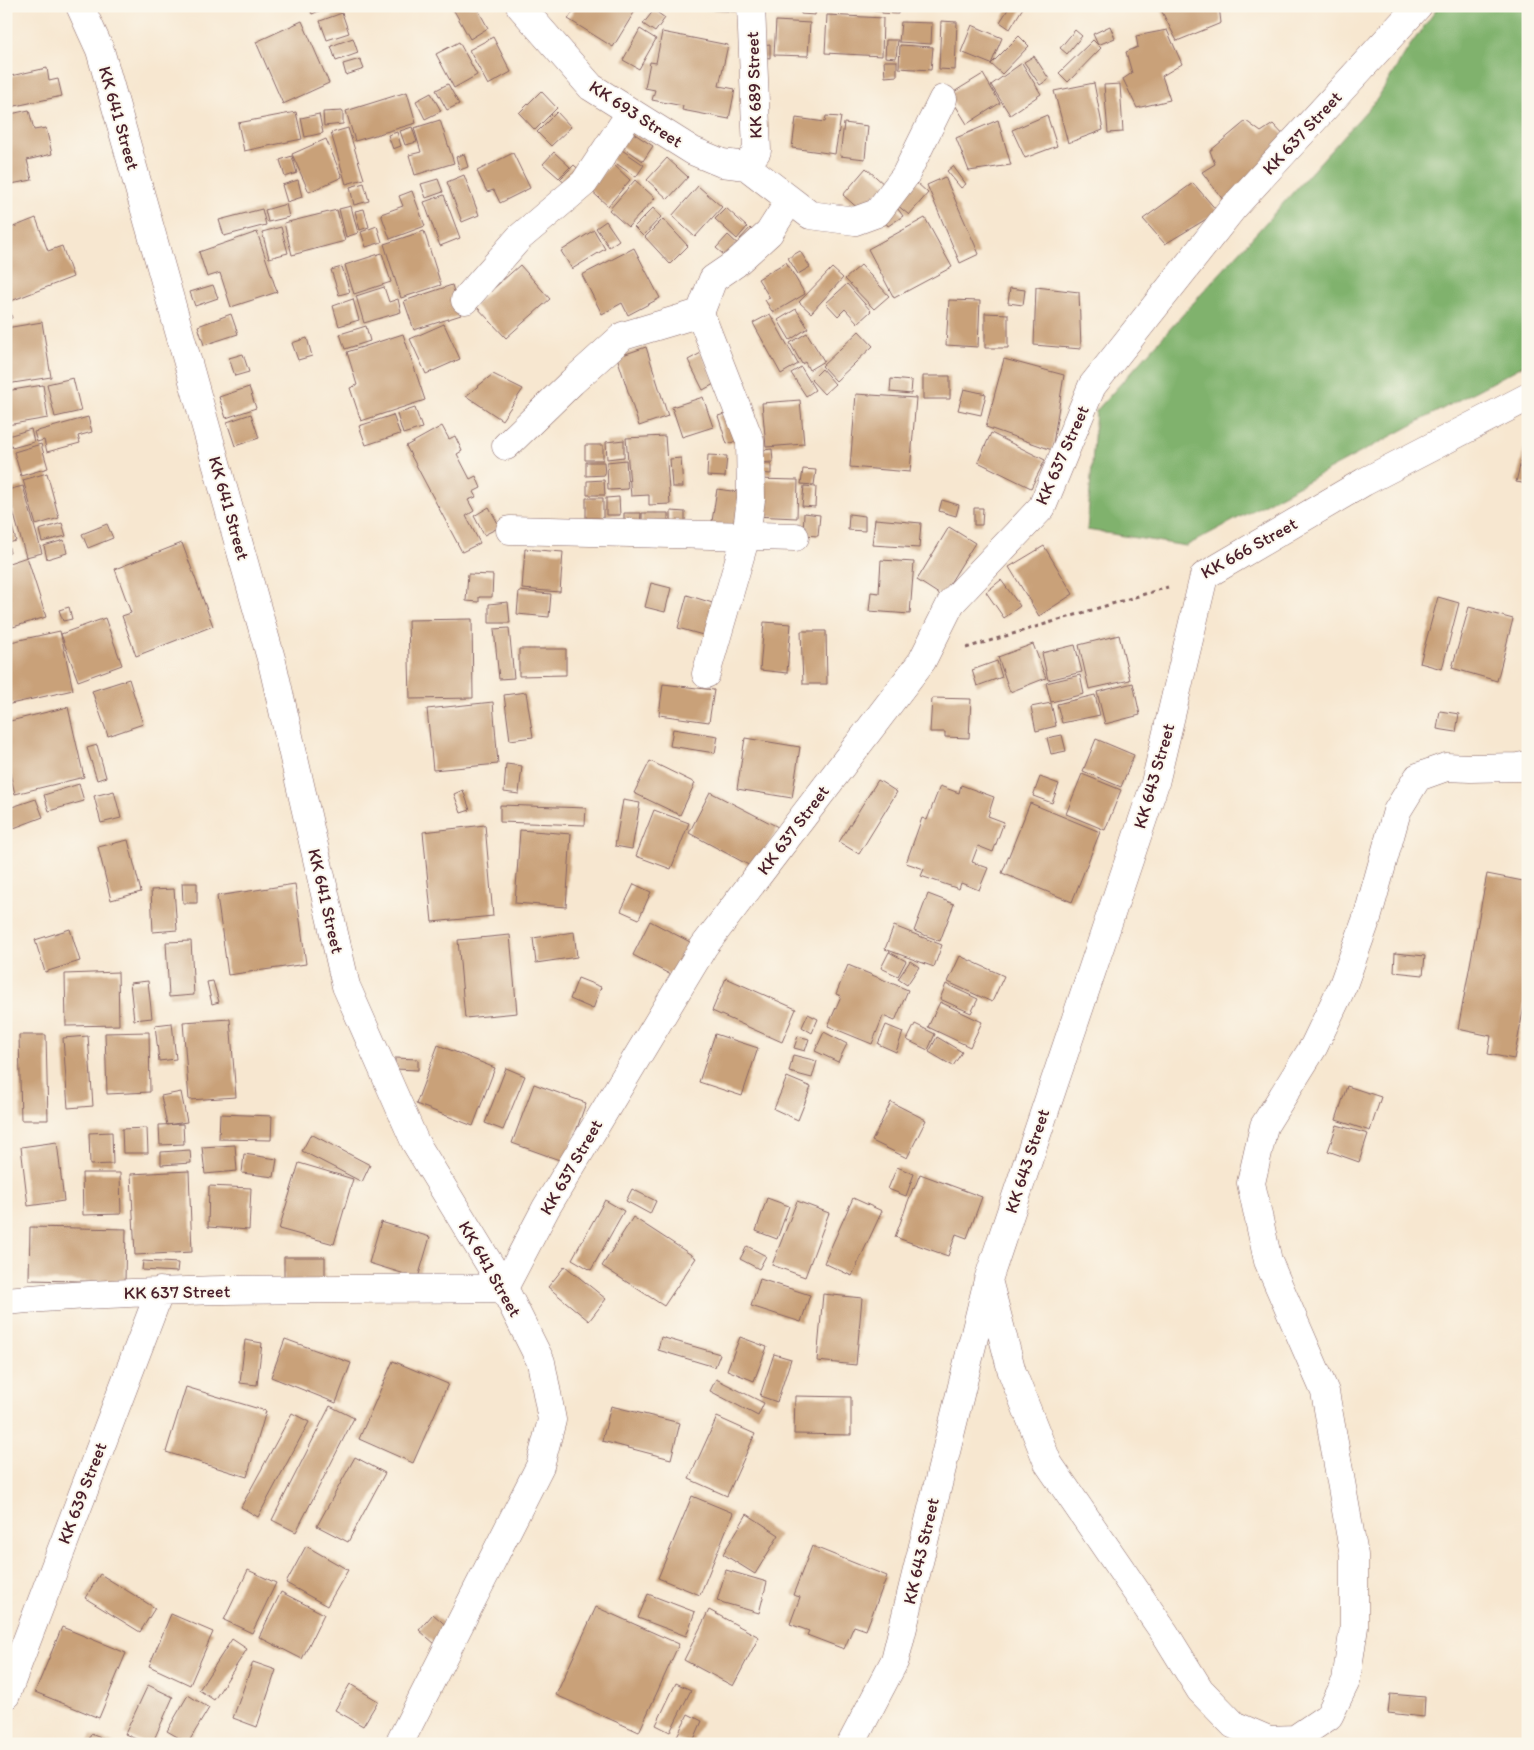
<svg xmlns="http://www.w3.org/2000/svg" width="1534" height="1750" viewBox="0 0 1534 1750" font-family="Itim,sans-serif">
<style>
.forest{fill:#80b26d;stroke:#65684c}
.building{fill:#c9a179}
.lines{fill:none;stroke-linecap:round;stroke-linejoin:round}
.minor-casing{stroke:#876565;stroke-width:29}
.path{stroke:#876565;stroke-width:3;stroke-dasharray:4 4;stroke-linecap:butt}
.minor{stroke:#fff;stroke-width:28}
.labels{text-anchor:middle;stroke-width:4;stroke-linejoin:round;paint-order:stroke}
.street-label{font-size:18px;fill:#4a1f2b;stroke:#fbf7ec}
</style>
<rect width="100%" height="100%" fill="#fbf7ec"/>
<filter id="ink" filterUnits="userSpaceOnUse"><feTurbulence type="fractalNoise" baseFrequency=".02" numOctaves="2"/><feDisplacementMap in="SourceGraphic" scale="10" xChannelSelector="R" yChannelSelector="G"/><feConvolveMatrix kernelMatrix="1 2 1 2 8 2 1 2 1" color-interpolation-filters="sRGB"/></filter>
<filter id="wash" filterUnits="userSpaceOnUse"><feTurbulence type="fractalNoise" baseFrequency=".0096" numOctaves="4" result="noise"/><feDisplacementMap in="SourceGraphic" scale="20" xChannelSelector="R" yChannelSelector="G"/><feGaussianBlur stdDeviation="1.12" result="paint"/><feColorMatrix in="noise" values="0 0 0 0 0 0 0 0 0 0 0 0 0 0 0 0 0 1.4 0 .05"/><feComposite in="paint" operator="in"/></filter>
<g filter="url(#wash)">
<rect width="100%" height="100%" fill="#f7e7d0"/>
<!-- forest -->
<path class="forest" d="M1439 6H1528V363L1186 546 1087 530 1096 411 1377 99 1409 47Z"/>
<g id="blocks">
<!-- building -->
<path class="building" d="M309 6H331L312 14Z
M454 6H476L488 28 470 39 452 7Z
M577 6H638L613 47 568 19Z
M705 6H742V12L705 9Z
M777 6H796V9L777 8Z
M801 6H816L815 15 801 14Z
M859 6H880L879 10H859Z
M882 6H899L898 14 882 13Z
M1010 6H1024L1010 29 1000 22Z
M1159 6H1219L1221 23 1177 41Z
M654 10 665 18 655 32 643 24Z
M342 13 349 33 327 40 320 21Z
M827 15 883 18 882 56 825 53Z
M302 21 329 83 283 104 256 42Z
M776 21 810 23 808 56 774 55Z
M941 21 957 22 955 70 939 69Z
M901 22 932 23 931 44 899 42Z
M972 25 1002 38 991 64 961 52Z
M1110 26 1115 38 1098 45 1101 48 1068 82 1059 73 1093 40 1098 45 1093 34Z
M640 29 656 39 639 69 623 60Z
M1075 30 1082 36 1067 54 1060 48Z
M1167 30 1182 64 1162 76 1170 100 1137 108 1123 79 1132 73 1126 52 1138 47 1136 36Z
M662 32 728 45 719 86 735 89 729 119 682 110 683 106 652 100 655 90 645 88 650 62 656 63Z
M1019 36 1029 46 1002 74 991 64Z
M493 37 511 72 488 85 469 50Z
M353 38 358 53 336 61 331 46Z
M886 40H898L896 58 885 57Z
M459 42 477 75 454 88 436 54Z
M770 44V58L762 57V45Z
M900 45 933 47 931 70 899 68Z
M1034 56 1049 79 1040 85 1024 62Z
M360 59 364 69 346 75 343 64Z
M884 61H897V76L885 77Z
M1022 63 1041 94 1010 115 991 85Z
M47 68 49 81 58 79 62 96 6 108V77Z
M983 74 1000 103 967 124 949 95Z
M1094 83 1103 130 1068 143 1054 91Z
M448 84 459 104 447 110 436 90Z
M1120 84 1123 132 1108 133 1104 85Z
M541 91 557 108 535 130 519 113Z
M407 92 416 123 355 141 346 111Z
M431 93 441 111 425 119 416 101Z
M29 110 34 130 46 128 52 154 27 160 32 180 6 185V115Z
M343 111V124L324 126 323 112Z
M296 112 302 139 244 151 238 123Z
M557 112 571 127 551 146 537 132Z
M319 114 323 133 305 137 301 118Z
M1047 115 1057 146 1025 158 1012 130Z
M826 116 841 117 835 154 792 148 796 118 825 122Z
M440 120 454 163 415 175 409 155 421 152 414 128Z
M998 120 1011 165 969 171 956 138Z
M1246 121 1261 132 1273 124 1288 140 1227 205 1202 172 1215 164 1210 151Z
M844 123 868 126 865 159 840 156Z
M412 127 417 142 405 145 400 131Z
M348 128 364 179 346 184 331 133Z
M630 131 653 146 643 161 620 145Z
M397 132 401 146 393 149 388 135Z
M326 139 342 177 309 192 292 154Z
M619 148 644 165 636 177 611 160Z
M554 152 570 167 559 178 543 164Z
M513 153 530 188 500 203 494 190 487 192 477 171Z
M464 154 468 167 460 170 456 157Z
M292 156 297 173 285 177 280 160Z
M667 158 688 177 668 199 647 180Z
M612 163 630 180 608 206 589 189Z
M574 165 585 175 572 189 560 179Z
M953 166 966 184 961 188 947 171Z
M866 168 886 186 862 212 843 195Z
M464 175 479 215 462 222 447 182Z
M945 177 979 254 960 263 927 185Z
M438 179 443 192 426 198 421 184Z
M298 180 302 197 287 202 282 185Z
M635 180 655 198 628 227 609 210Z
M916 182 928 193 909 215 896 204Z
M364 183 369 201 354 205 350 187Z
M1193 183 1218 212 1165 244 1143 219Z
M698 186 722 207 695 237 672 216Z
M412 191 425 226 390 239 381 214 403 206 399 196Z
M444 195 460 238 440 246 424 202Z
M286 204 289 217 268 222 265 210Z
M895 205 903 216 888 226 880 215Z
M351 206 358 233 346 237 339 209Z
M653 208 661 217 643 236 634 227Z
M726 208 747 227 737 239 715 219Z
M262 209 266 225 224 236 219 220Z
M364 209 369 227 360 230 355 211Z
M337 210 345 241 292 255 284 223Z
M36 218 48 251 62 246 73 277 11 301 6 288V230Z
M925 218 952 267 894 298 868 249Z
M663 219 688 246 670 264 645 237Z
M606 221 619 240 609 247 596 228Z
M377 226 382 242 366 247 361 232Z
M281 227 288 253 269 258 262 232Z
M750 228 758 236 748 246 740 239Z
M594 230 605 249 572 269 561 251Z
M424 231 441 285 401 298 384 244Z
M257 232 277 292 231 307 220 273 207 277 199 252Z
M728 235 742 248 731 261 716 248Z
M634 248 660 298 628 315 622 303 602 314 582 275Z
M800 251 810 267 798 274 788 258Z
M382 253 391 282 354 294 345 265Z
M786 262 805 294 773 313 765 300 770 298 758 279Z
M520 265 550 299 506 338 475 305Z
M861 265 889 296 874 309 845 279Z
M342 267 350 292 339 295 331 270Z
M832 268 843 278 811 313 799 302Z
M847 284 871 311 858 323 845 309 838 316 826 303Z
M213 285 218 298 195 306 190 292Z
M452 285 461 315 414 330 404 301Z
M384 287 389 302 398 299 401 312 364 323 356 296Z
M1036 287 1079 292 1081 349 1034 345Z
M1010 288 1025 290 1023 305 1008 303Z
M353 299 359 320 339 326 333 306Z
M949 300 980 301 978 347 946 345Z
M9 307 12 318 6 320V308Z
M796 309 808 328 790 340 778 320Z
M985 313 1008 314V348H985Z
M231 314 238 334 204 345 198 326Z
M770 314 798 364 781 374 753 323Z
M42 322 51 377 7 384 6 328Z
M444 324 460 359 426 374 410 339Z
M366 326 370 341 345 349 340 334Z
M859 331 873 346 836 381 822 366Z
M807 333 824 361 809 370 805 362 802 364 790 343Z
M403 334 425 400 361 421 350 388 357 385 347 352Z
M307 338 312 356 298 360 292 343Z
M646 347 668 416 639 426 617 357Z
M701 353 716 383 703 390 688 360Z
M243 354 249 372 235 376 229 358Z
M1004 359 1064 375 1052 450 986 427Z
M801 367 815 390 806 396 791 373Z
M822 369 835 384 824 394 811 380Z
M493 374 523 389 502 420 466 396Z
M923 376H950V399H923Z
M73 378 81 411 55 417 47 384Z
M891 379 912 381 911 394 890 392Z
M43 385 48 418 7 425 6 391Z
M249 387 256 408 226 418 219 397Z
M964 389 986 394 981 415 958 410Z
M856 394 916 398 910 472 850 467Z
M703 397 713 427 682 437 672 407Z
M800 400 804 444 766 447 762 403Z
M415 408 422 428 403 434 397 414Z
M731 412 740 440 727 444 718 416Z
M251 414 259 438 235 446 227 422Z
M393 415 400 434 366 445 359 426Z
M88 417 92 432 78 436 80 443 47 452 44 440 37 442 34 432Z
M442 426 449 439 455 436 462 451 457 454 470 479 476 476 481 488 473 492 476 497 468 500 474 511 466 516 480 543 462 552 406 446Z
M31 429 34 442 12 448 8 436Z
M991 433 1045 460 1031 488 978 462Z
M665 436 670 504 649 505V495L631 496 626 438Z
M1527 437H1528V484L1516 482Z
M624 440V457L607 459 606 442Z
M41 444 48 468 21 476 14 452Z
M585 445H603V460H585Z
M772 449 773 462 756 463 755 451Z
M708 455 727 456 725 477 707 476Z
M681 458 683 487H672L670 459Z
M626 460 628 489 608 490 607 462Z
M586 462H604L605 475 586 476Z
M758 464H771V474L758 473Z
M803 469 816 470 814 485 801 484Z
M47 473 59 518 36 525 23 480Z
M755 479 798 480 797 518 753 516Z
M604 480 605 495H587V481Z
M23 486 42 553 26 557 7 490Z
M804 486 816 487 815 507 802 506Z
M717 489 746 493 741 532 711 528Z
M619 497 620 515H606V498Z
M586 498H603V518H586Z
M942 500 959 505 956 516 939 511Z
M489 507 500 527 484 535 474 516Z
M7 508 16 541 8 543 10 553 6 554Z
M974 508H983L982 525H974Z
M671 511 685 512V528H671Z
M624 513H641L640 526H624Z
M642 513H668V528H642Z
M804 513 820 515 818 536 803 535Z
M849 514 865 516V531L848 530Z
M875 519 921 523 919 548 872 545Z
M62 523 66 536 42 542 39 530Z
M107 524 113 538 88 548 82 534Z
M949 527 975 543 942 596 917 580Z
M64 540 67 553 47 559 44 546Z
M182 543 213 626 136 656 122 616 131 613 115 569Z
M1044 546 1073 594 1039 616 1009 567Z
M525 549 563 552 560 592 522 589Z
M27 557 46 617 13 627 6 605V564Z
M881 560 914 562 910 614 869 611 871 592 879 593Z
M468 574 493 575 492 597H479V602L466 601Z
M1001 580 1020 606 1004 618 986 592Z
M651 583 671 588 665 612 645 607Z
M519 591 551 594 549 617 517 614Z
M687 595 719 605 710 637 678 628Z
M1438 597 1459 603 1442 669 1420 663Z
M508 602 510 623H489V604Z
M69 607 72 619 63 621 59 610Z
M1469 607 1513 619 1497 681 1452 668Z
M105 618 122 665 78 681 61 634Z
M472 619 473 698 410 699 408 620Z
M764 622 791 624 787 673 760 670Z
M509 628 514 678 499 679 494 629Z
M60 631 73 690 6 705V643Z
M801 631H826L827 684H803Z
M1119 635 1130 680 1089 689 1079 645Z
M1033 644 1046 678 1010 692 998 657Z
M1075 645 1082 672 1048 680 1042 653Z
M519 649H566V675L519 676Z
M997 661 1002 677 977 686 972 670Z
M1080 675 1084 694 1051 702 1046 683Z
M129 679 143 724 108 736 92 691Z
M1133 683 1140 715 1105 724 1097 692Z
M663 684 714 690 709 722 659 715Z
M526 692 533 737 510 740 504 695Z
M1095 695 1100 715 1062 723 1057 704Z
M932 698 971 699 969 738 945 737V732H930Z
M493 702 498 764 433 770 427 709Z
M1051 703 1056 726 1036 731 1031 707Z
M68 707 84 777 15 794 6 757V722Z
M1440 711 1459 714 1456 732 1437 729Z
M673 729 718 736 715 753 670 746Z
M1062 735 1066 751 1051 754 1047 738Z
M745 738 800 747 792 798 737 789Z
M1096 739 1134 755 1121 787 1083 771Z
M97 745 106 777 97 780 87 748Z
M650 761 695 783 680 815 634 793Z
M506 764 522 766 519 794 504 792Z
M1082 774 1121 790 1105 830 1066 814Z
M1040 777 1059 784 1052 803 1033 796Z
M878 780 897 792 859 854 839 842Z
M79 784 84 801 49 811 44 795Z
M961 785 994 797 988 816 1004 822 993 852 978 846 972 862 988 868 979 890 961 883 959 889 921 876 924 869 906 863 922 818 927 820 940 786 959 793Z
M463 790 470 810 461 813 454 794Z
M114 791 121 818 101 823 94 796Z
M710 792 778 827 756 869 689 833Z
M36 799 43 817 6 831V809Z
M623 800 640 803 632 849 615 846Z
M1030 803 1100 832 1072 902 1002 873Z
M500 805 586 808 585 825 500 822Z
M654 810 689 823 671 869 636 856Z
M485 825 493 916 432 922 423 832Z
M520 830 571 834 566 907 515 903Z
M128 840 141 892 111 900 98 847Z
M1487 874 1528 882V985L1514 1059 1488 1054 1491 1036 1458 1029Z
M182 883H197V903H183Z
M295 884 306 964 228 975 217 896Z
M634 884 651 892 639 919 621 911Z
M174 889 177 930 153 932 151 890Z
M928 894 954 904 940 941 914 931Z
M650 921 692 943 675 977 633 955Z
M894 926 942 945 934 967 885 949Z
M70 929 80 961 45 972 35 940Z
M574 932 577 957 536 963 533 938Z
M510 935 517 1013 465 1018 458 940Z
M191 941 194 995 169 997 166 942Z
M889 952 906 961 898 976 881 968Z
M1395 953 1425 956 1423 975 1394 972Z
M960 956 1004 976 992 1002 948 982Z
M910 961 919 967 907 985 898 979Z
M848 965 908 990 895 1021 883 1016 872 1044 828 1026 841 996 836 994Z
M118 972 119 1025 66 1026 65 974Z
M578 978 601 987 593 1009 570 999Z
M726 978 796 1009 782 1042 712 1011Z
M148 981 152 1018 134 1020 130 983Z
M213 981 219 1002 212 1004 207 982Z
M946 984 978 999 971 1013 940 999Z
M940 1002 982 1022 970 1047 928 1027Z
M808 1014 818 1019 812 1033 802 1027Z
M230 1019 236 1097 189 1100 183 1022Z
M172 1023 176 1059 159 1061 155 1025Z
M915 1024 935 1034 928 1050 907 1040Z
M886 1025 903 1032 896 1052 878 1044Z
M149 1032 150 1092 107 1094 105 1033Z
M824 1032 847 1044 838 1062 815 1051Z
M715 1034 758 1048 742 1096 699 1082Z
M19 1035H46L48 1120H21Z
M88 1036 93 1106 68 1108 63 1038Z
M798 1036 809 1039 805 1051 794 1048Z
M937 1037 962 1052 953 1066 929 1052Z
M438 1045 495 1068 473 1126 416 1104Z
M793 1055 817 1061 812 1078 789 1072Z
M395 1058 418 1059V1070L395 1069Z
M506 1068 525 1076 503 1130 485 1123Z
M787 1077 811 1087 798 1120 774 1109Z
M534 1084 586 1103 565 1162 512 1143Z
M1347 1086 1381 1097 1370 1131 1336 1120Z
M181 1092 187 1122 167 1125 161 1096Z
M891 1102 926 1120 907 1158 872 1141Z
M220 1114 272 1116 271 1140 219 1139Z
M183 1124 184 1144 160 1145 159 1125Z
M1337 1125 1368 1134 1359 1162 1328 1151Z
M147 1128 148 1153H123L122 1129Z
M112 1132 113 1164 90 1165 89 1133Z
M311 1134 370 1165 362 1182 302 1151Z
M57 1142 64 1201 28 1206 21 1147Z
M235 1145 237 1171 205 1174 202 1147Z
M190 1150 191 1163 161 1165V1152Z
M244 1154 277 1159 274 1177 242 1173Z
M299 1163 353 1179 334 1244 279 1229Z
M897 1167 914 1174 906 1196 888 1189Z
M189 1171 192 1252 135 1255 131 1174Z
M82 1173H120L121 1214 83 1215Z
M920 1174 982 1197 967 1238 956 1234 948 1256 895 1237 913 1188 914 1189Z
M209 1186 251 1188 249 1230 208 1227Z
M632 1189 656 1201 650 1214 626 1201Z
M767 1198 789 1206 777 1239 756 1231Z
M853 1198 882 1211 852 1276 824 1263Z
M605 1200 624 1211 591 1270 572 1259Z
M797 1201 829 1213 805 1277 772 1265Z
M633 1217 696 1258 664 1306 602 1266Z
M381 1222 430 1237 418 1278 369 1263Z
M30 1227 126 1229 125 1282 29 1280Z
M747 1246 766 1256 759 1269 740 1259Z
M284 1257H325V1281H284Z
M143 1261 178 1263 177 1272 142 1270Z
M565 1266 606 1299 589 1321 548 1287Z
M760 1279 810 1295 801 1322 751 1306Z
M823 1294 862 1298 856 1365 817 1361Z
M661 1337 720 1354 715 1367 658 1350Z
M740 1337 767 1347 754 1381 727 1370Z
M285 1339 351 1363 336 1403 271 1377Z
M245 1340 262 1343 257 1385 240 1383Z
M774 1354 791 1359 777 1402 760 1396Z
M393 1361 448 1384 413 1463 359 1439Z
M716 1379 764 1403 758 1416 710 1391Z
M186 1387 266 1411 247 1477 166 1452Z
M795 1396 851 1397V1435L794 1434Z
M330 1406 354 1418 296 1532 272 1520Z
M611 1406 680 1423 671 1459 602 1441Z
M292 1413 309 1422 258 1517 241 1507Z
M717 1417 755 1434 727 1496 689 1479Z
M355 1457 385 1473 348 1542 317 1526Z
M692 1496 733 1513 700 1595 658 1578Z
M747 1514 779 1535 755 1574 723 1554Z
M306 1546 348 1570 327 1606 286 1583Z
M812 1546 887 1576 866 1630 854 1626 844 1649 807 1635 809 1631 790 1624 800 1597 793 1595Z
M248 1570 276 1583 252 1633 224 1620Z
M726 1570 767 1582 759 1613 717 1601Z
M100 1574 155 1608 140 1632 85 1598Z
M281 1592 324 1614 302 1659 259 1637Z
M648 1594 695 1612 686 1636 638 1618Z
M596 1607 679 1644 639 1732 556 1695Z
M709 1610 759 1637 733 1686 684 1660Z
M171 1614 213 1632 190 1685 149 1666Z
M433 1614 449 1628 435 1644 419 1630Z
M62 1627 126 1653 99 1718 35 1692Z
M232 1639 247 1649 214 1700 199 1690Z
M253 1662 276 1670 257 1727 233 1718Z
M676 1683 691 1690 670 1732 656 1725Z
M350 1684 378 1701 363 1726 335 1710Z
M148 1685 173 1697 152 1744H147L125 1734Z
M1390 1694 1425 1697 1424 1717 1388 1713Z
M188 1695 209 1708 188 1743 167 1731Z
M688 1714 702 1721 692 1744 676 1738Z
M91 1734 115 1744H87Z
M329 1739 337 1744H326Z"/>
</g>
</g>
<g filter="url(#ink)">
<use href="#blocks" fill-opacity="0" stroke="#876565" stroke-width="1"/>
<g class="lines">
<!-- minor casing -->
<g class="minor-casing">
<path id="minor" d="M80 6 100 50 272 662 346 986 415 1142 504 1288 541 1362 552 1420 540 1466 399 1744
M520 6 591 87 693 151 722 163 746 166 757 151 751 6
M746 166 810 215 855 221 877 213 905 176 943 99
M465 300 519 238 584 183 631 112
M506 446 572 382 623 336 700 313
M510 530 795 537
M706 674 746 536 751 499 750 441 700 313 713 279 735 264 769 233 790 200
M988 1280 1012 1372 1048 1463 1166 1635 1200 1690 1234 1725 1269 1740 1295 1739 1329 1716 1346 1681 1354 1627V1555L1325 1392 1268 1261 1251 1183 1264 1126 1314 1046 1343 985 1368 915 1397 811 1418 777 1446 767 1470 768 1518 767 1528 765
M6 1301C172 1286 338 1290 504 1288L546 1208 704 946 922 661 951 603 1042 507 1092 386 1233 208 1418 6
M6 1695 160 1291
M851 1744 895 1660 988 1280 1155 783 1204 576 1364 482 1528 397"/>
</g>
<!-- path -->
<path class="path" d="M966 648 1168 587"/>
<!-- minor -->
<use href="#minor" class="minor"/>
</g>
</g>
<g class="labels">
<!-- street labels -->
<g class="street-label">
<text transform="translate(754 85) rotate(-92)" y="6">KK 689 Street</text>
<text transform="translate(636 114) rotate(33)" y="6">KK 693 Street</text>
<text transform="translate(119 118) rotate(74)" y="6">KK 641 Street</text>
<text transform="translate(1302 133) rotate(-47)" y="6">KK 637 Street</text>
<text transform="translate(1062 455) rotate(-66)" y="6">KK 637 Street</text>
<text transform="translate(229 508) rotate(74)" y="6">KK 641 Street</text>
<text transform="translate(1249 548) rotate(-29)" y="6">KK 666 Street</text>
<text transform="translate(1154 776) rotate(-74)" y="6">KK 643 Street</text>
<text transform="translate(793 830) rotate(-53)" y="6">KK 637 Street</text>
<text transform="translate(326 901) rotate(77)" y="6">KK 641 Street</text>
<text transform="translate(1027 1161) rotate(-72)" y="6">KK 643 Street</text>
<text transform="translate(571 1167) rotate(-60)" y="6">KK 637 Street</text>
<text transform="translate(490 1269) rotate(60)" y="6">KK 641 Street</text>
<text transform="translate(177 1292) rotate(-1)" y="6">KK 637 Street</text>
<text transform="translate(82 1493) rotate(-69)" y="6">KK 639 Street</text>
<text transform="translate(921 1551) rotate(-77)" y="6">KK 643 Street</text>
</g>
</g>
<!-- margin -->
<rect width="1534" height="1750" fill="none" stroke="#fbf7ec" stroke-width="25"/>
</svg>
